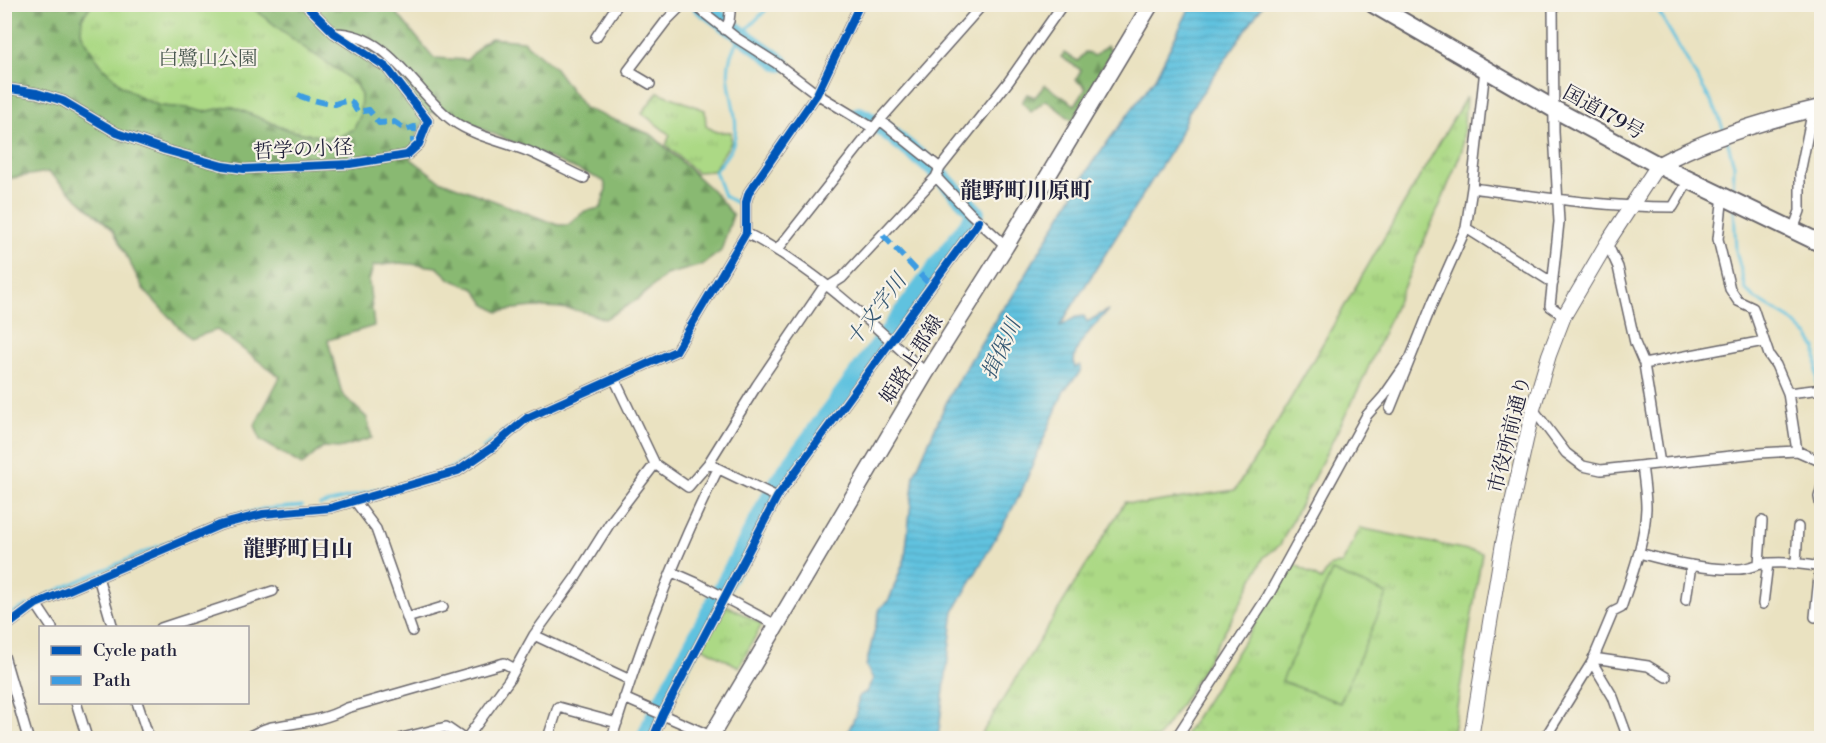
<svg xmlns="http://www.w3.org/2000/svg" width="1826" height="743" viewBox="0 0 1826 743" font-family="'Libre Bodoni','Noto Serif JP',serif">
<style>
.grass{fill:url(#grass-tufts);stroke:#677e60;stroke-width:1.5}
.forest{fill:url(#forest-firs);stroke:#566e56;stroke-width:1.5;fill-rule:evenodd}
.pitch{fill:#acd985;stroke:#677e60;stroke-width:1.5}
.water{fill:url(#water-rules);stroke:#42728d;stroke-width:1.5}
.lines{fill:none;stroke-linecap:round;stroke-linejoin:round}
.stream{stroke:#61c2df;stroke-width:3}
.river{stroke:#61c2df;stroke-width:18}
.street-casing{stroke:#68656a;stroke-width:12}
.secondary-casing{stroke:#68656a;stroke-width:16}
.primary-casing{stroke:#68656a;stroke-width:18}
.highway-casing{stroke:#68656a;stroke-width:20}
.street{stroke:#fff;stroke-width:9}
.secondary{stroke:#fff;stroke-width:14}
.primary{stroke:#fff;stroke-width:15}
.highway{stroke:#fff;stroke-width:16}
.quiet{stroke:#3c9ce2;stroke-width:6;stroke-dasharray:12 6;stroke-linecap:butt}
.cycleway-casing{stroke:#f7f3e8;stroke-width:11}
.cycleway{stroke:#0057b8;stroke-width:8}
.labels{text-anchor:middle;stroke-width:4.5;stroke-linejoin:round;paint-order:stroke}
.park-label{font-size:20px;fill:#4b5951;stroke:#f7f3e8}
.street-label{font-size:20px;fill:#22223b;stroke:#f7f3e8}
.water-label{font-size:21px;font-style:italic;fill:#385a74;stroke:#f7f3e8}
.quarter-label{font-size:22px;font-weight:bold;fill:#22223b;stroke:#f7f3e8}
</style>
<defs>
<pattern id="grass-tufts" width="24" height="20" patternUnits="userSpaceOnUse" patternTransform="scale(1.5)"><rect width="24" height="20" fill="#acd985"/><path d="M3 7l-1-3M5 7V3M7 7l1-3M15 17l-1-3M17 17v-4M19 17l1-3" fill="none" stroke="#94ba74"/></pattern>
<pattern id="forest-firs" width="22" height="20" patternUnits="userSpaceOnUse" patternTransform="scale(1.5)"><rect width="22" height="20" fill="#89b972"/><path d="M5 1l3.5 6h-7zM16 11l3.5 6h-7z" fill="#70965f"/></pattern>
<pattern id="water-rules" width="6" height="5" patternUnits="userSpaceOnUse" patternTransform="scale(1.5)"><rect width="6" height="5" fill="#61c2df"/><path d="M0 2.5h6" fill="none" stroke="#54a6c0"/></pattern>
</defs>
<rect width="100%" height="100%" fill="#f7f3e8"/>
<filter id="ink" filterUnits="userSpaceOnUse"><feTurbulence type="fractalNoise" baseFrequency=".0167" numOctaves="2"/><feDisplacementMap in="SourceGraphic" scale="12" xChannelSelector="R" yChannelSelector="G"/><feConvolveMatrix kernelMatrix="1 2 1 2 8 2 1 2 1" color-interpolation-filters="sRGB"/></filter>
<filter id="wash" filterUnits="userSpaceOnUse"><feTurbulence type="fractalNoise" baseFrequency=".008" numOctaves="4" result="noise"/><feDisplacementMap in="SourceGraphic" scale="24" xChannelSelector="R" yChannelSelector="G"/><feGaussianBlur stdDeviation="1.35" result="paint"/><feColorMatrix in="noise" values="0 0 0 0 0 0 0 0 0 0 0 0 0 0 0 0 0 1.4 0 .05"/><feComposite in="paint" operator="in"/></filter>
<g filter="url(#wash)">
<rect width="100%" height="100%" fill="#eae2c1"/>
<!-- grass -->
<path class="grass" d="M91 5H249L302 46 342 73 356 85 361 95 360 116 354 129 339 137H324L291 131 231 106 204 112 188 108 160 106 141 98 120 84 100 64 83 37 81 31V18Z
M658 92 705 110 706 126 716 132H731V142L713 171 696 172 666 145 670 135 642 113Z
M1466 97 1462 150 1442 200 1361 384 1280 545 1264 557 1237 610 1187 695 1158 738H979L1125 502 1143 504 1235 490 1262 448Z
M1360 528 1482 553 1452 738H1183L1293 563 1321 580 1331 565 1342 564Z
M724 604 762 624 739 667 702 647Z"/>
<!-- forest -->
<path class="forest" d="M389 4 434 58 467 60 483 43 491 38 523 41 555 68 584 108 652 135 713 191 733 215 721 251 702 265 666 275 637 300 605 319C570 305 535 304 498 312L485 304 475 289 450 279 437 267 400 263 373 266 369 282 374 326 328 340 342 394 367 418 372 438 340 448 323 447 302 465 260 440 255 425 280 377 217 330 190 339 144 290 113 230 48 172 5 179V5H91L82 18 81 31 83 37 100 64 120 84 141 98 160 106 188 108 204 112 231 106 291 131 324 137H339L354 129 360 116 361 95 356 85 342 73 302 46 249 5ZM430 112 447 114 604 181 606 189 601 208 585 211 568 225H558L439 180 410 158 415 154 417 133Z
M1107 46 1111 52 1073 121 1046 100 1031 112 1022 102 1027 94 1035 97 1045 85 1075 105 1086 88 1076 80 1081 70 1061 57 1064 53 1078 61 1085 52 1094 56Z"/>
<!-- pitch -->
<path class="pitch" d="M1332 571 1387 594 1340 703 1282 681Z"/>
<!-- water -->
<path class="water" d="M1191 5H1263L1188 113 1177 141 1059 327 1076 317 1084 316 1087 322 1108 310C1096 326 1069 347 1075 368L1080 365 1081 371 1064 391 1020 495 954 611 938 738H845L858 710 857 706 859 696 866 692 873 679 866 666 880 608 889 600 905 558 914 475 951 392 1000 312 1011 299 1092 163 1155 78Z"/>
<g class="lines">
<!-- stream -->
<path class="stream" d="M1654 4 1716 110 1724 131
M1727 140 1734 165 1733 196
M1734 208 1736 251 1746 290 1756 299 1790 319 1809 337 1816 348 1817 384 1822 399
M742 209V206L724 196 715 171C721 163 730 153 733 144 743 115 721 84 731 55 738 35 757 19 772 4
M483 448 506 430
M447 470 468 459
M320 505 386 487
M44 596 216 521 263 509 302 506
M4 617 28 605
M255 738 268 732 270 738"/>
<!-- river -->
<path class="river" d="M701 6 781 63
M645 738 654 717 779 480 976 213 934 169 880 126 859 115"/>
</g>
</g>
<g filter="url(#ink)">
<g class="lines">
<!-- street casing -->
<g class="street-casing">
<path id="street" d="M693 4 735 37 776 63 817 94 873 128
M1553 4 1554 132 1559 222 1550 306 1564 316
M725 30 729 21 731 4
M334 33C390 33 414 92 453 121 474 136 505 142 530 152 548 160 566 170 584 178
M596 37 618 4
M650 84 628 71 666 21 683 4
M4 88 37 93 63 101 117 133 165 150 223 166 244 169 350 164 407 155 419 144 428 121 386 67 334 33 305 4
M880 120 940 168
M936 177 970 213 1006 246
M1472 188 1485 69
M1723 195 1718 239 1730 289 1738 301 1753 308 1769 355 1776 365 1788 393 1797 451
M1466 228 1472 188C1539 197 1605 207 1673 207L1689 180
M1793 230 1800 211V173L1813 109
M746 233C814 267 870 322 926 373
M1607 243 1618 267 1635 343 1644 364 1660 464
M778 249 880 120 983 4
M828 287 842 278 936 177 940 168 1009 81 1063 4
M1644 364 1764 341
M614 378 655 464 688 487 708 464 757 385 825 285
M1788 393 1822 389
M1390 409 1433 302 1466 228 1553 283
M1533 409 1566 453 1583 466 1601 470 1759 453 1797 451 1822 462
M713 466 777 497
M1822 486 1819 497 1822 513
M355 501 376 529 412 631
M1639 553C1671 562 1705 570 1739 569 1747 569 1754 565 1762 564 1782 561 1802 564 1822 567
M1796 563 1798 527
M1759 564 1762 521
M672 572 697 583 776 625
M98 577 113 628
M1686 600 1691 565
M36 604 52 628
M1763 604 1768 563
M1815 617 1820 567
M407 618 443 607
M4 628 36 604 220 525 263 514 330 508 458 471 494 446 527 418 676 351 746 233V202L749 192 817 94 860 4
M161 628 273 591
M534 635 630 680
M4 656 28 738
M1593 658 1648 666 1666 677
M1592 662 1613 697 1628 738
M624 698 711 736
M76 702 87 738
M137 702 149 738
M245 738C253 735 262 729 272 727 299 722 321 722 347 708L504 663 515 669
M402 738 446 727 462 738
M467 738 509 680 534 635 576 577 610 523 655 464
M548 738 558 707 617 723
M612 738C640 646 675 555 718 469
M653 738 663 714 777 497 979 221
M1176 738 1268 596 1367 415 1384 396 1409 360
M1545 738 1592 662 1613 612 1621 608C1632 575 1645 542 1646 508 1646 494 1644 480 1642 466"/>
</g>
<!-- secondary casing -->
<g class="secondary-casing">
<path id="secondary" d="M1471 738 1503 543 1533 409 1549 355 1564 316 1607 243 1658 165"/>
</g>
<!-- primary casing -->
<g class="primary-casing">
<path id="primary" d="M1658 165C1708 138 1766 120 1822 107
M710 738 926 373 1006 246 1151 4"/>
</g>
<!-- highway casing -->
<g class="highway-casing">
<path id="highway" d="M1373 4 1554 109 1658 165 1822 244"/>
</g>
<!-- street -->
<use href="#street" class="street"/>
<!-- secondary -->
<use href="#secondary" class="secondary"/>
<!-- primary -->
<use href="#primary" class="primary"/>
<!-- highway -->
<use href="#highway" class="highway"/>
<!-- quiet -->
<path class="quiet" d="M298 95C307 99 325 104 335 104 339 103 346 100 350 101 353 102 355 109 358 112L369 110 379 123 394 122 406 130 414 127 413 141 419 144
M883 235 931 286"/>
<!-- cycleway casing -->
<g class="cycleway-casing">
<path id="cycleway" d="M4 88 37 93 63 101 117 133 165 150 223 166 244 169 350 164 407 155 419 144 428 121 386 67 334 33 305 4
M4 628 36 604 220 525 263 514 330 508 458 471 494 446 527 418 676 351 746 233V202L749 192 817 94 860 4
M653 738 663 714 777 497 979 221"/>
</g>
<!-- cycleway -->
<use href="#cycleway" class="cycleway"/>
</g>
</g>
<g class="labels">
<!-- park labels -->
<g class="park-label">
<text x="208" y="65">白鷺山公園</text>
</g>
<!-- street labels -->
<g class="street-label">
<text transform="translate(1604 112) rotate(29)" y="7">国道179号</text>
<text transform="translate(303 149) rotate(-3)" y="7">哲学の小径</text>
<text transform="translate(911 359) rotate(-58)" y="7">姫路上郡線</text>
<text transform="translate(1509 434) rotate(-76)" y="7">市役所前通り</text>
</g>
<!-- water labels -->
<g class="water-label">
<text transform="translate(876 310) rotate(-53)" y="7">十文字川</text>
<text transform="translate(1001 349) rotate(-65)" y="7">揖保川</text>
</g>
<!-- quarter labels -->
<g class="quarter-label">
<text x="1026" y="198">龍野町川原町</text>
<text x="298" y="556">龍野町日山</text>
</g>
</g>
<!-- margin -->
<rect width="1826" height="743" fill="none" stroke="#f7f3e8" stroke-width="24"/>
<!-- legend -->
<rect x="39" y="626" width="210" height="78" fill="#f7f3e8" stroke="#a29fa3" stroke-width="1.5"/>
<rect x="51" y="646" width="30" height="9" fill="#0057b8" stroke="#a29fa3" stroke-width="1.5"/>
<text x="93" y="656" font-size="18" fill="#22223b">Cycle path</text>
<rect x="51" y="676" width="30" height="9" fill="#3c9ce2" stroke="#a29fa3" stroke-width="1.5"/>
<text x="93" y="686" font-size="18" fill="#22223b">Path</text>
</svg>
